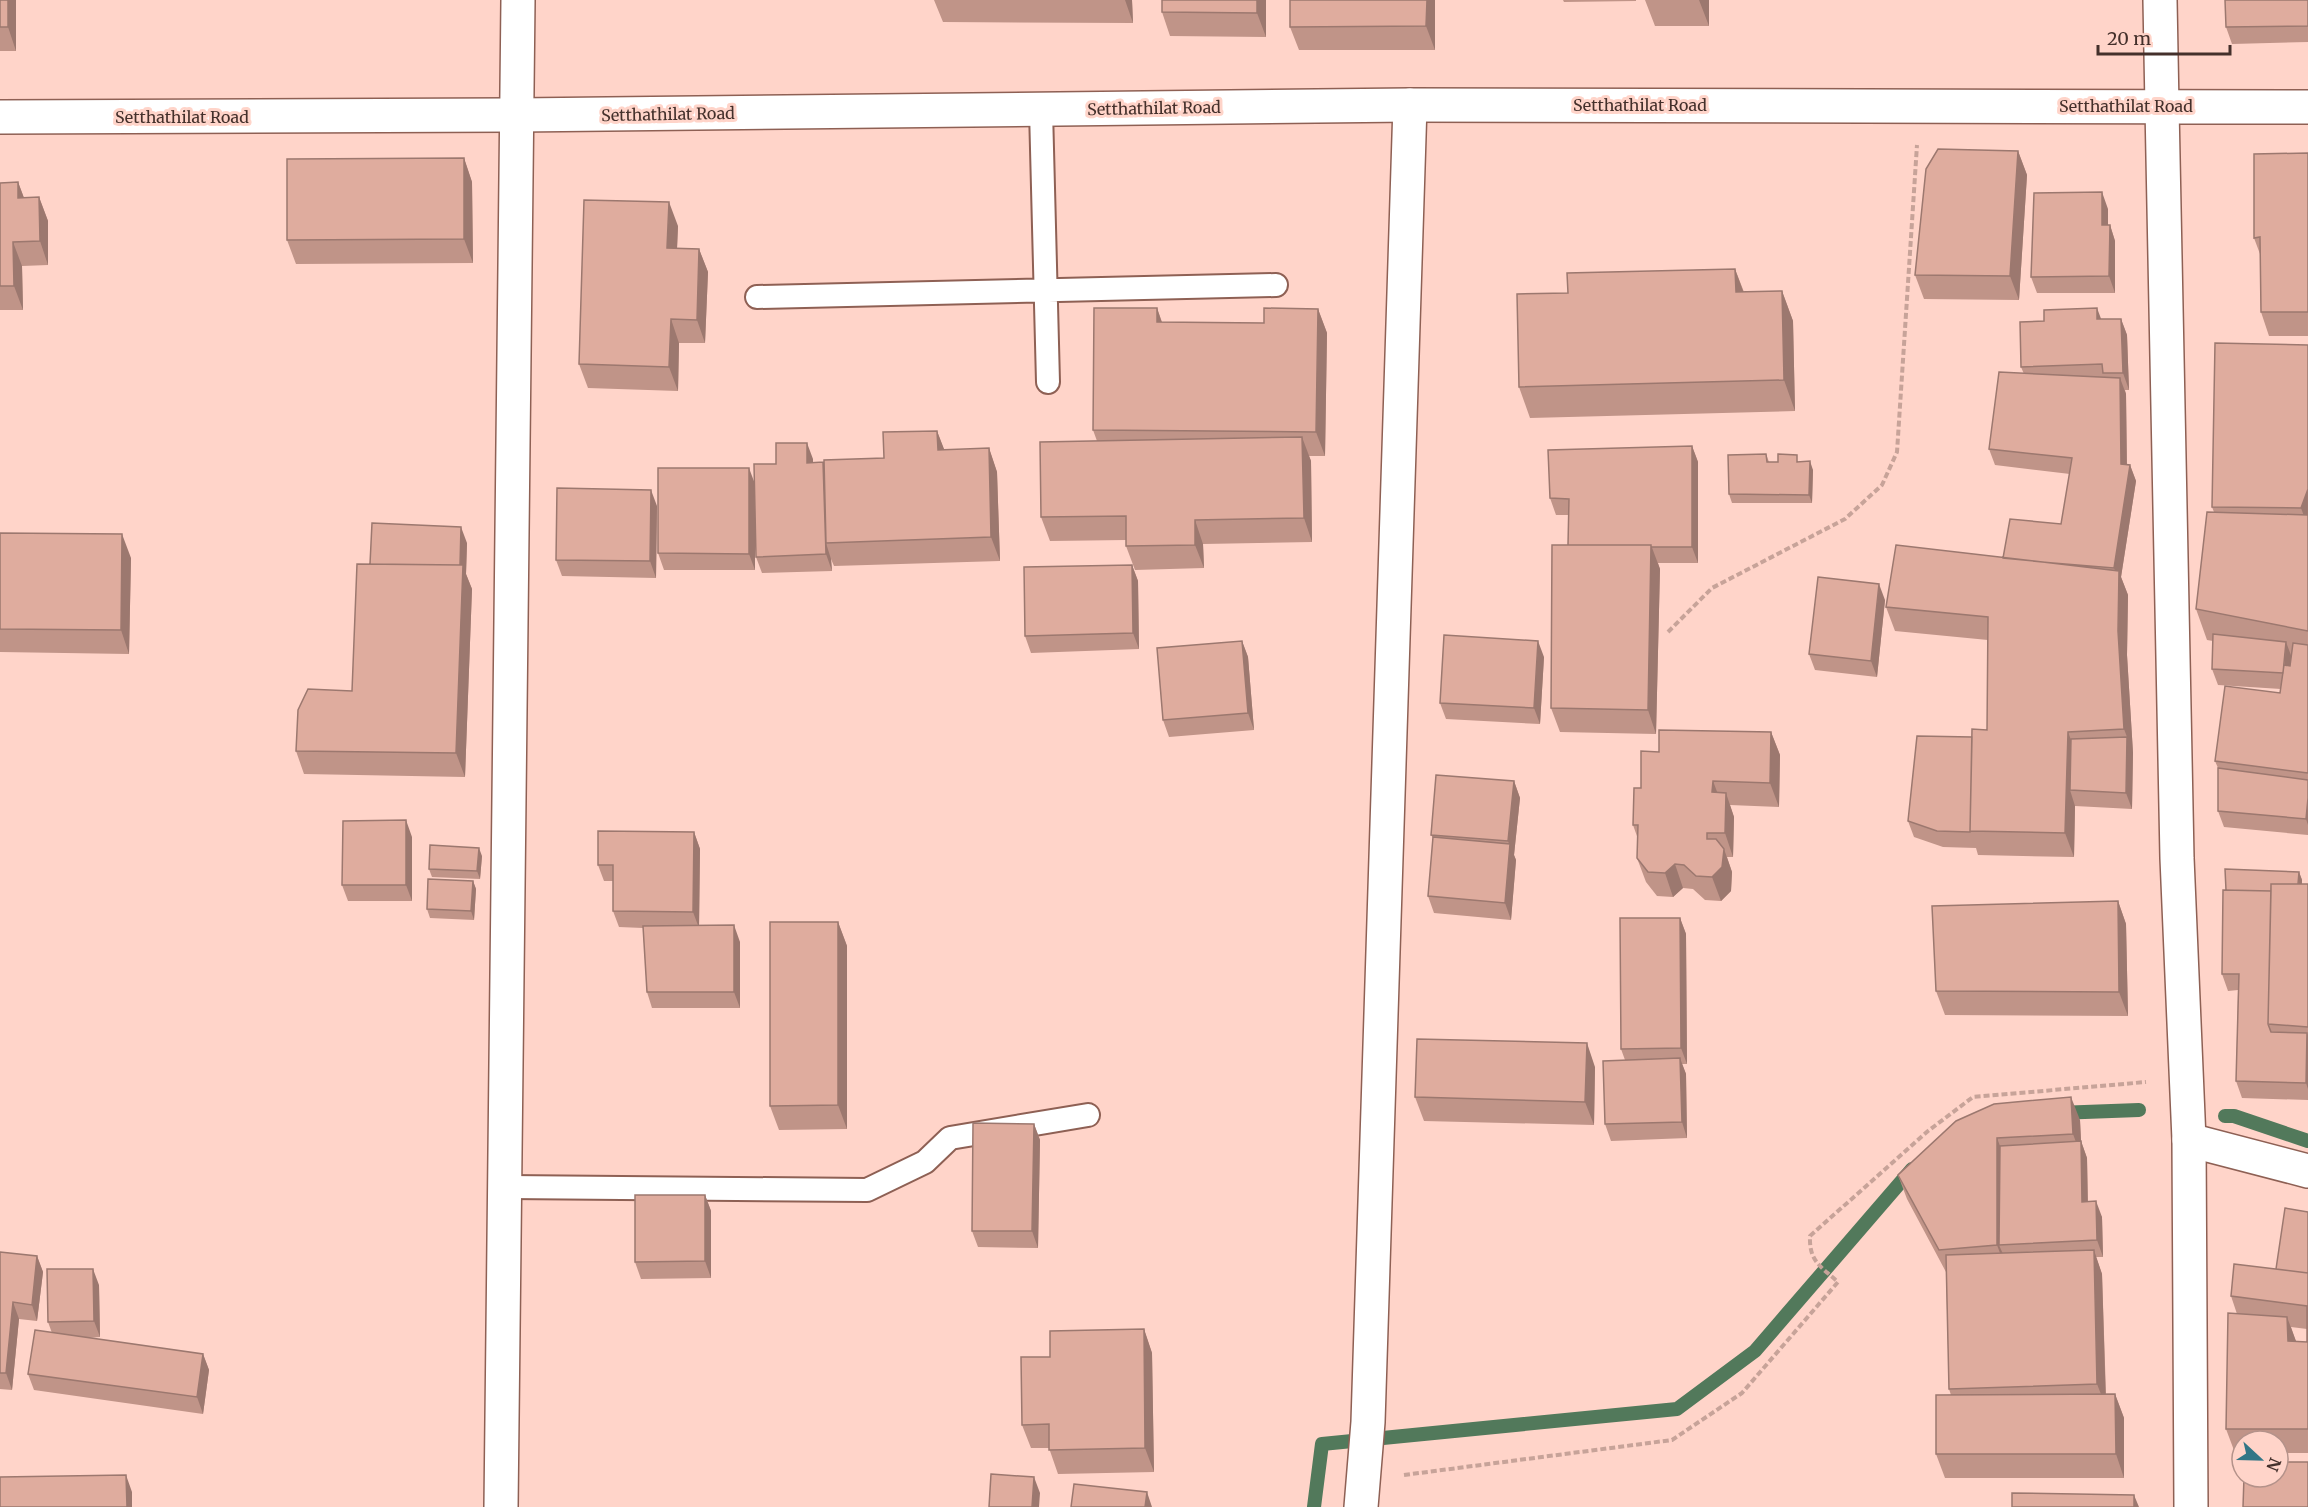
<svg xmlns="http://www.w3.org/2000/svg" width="2308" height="1507" viewBox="0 0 2308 1507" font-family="Merriweather,serif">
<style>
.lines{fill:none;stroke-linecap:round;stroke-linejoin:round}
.stream{stroke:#52795b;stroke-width:14}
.lane-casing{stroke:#8e6054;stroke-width:26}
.street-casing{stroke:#8e6054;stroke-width:36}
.secondary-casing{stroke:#8e6054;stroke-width:36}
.path{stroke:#c7a399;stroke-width:4;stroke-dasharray:6 3;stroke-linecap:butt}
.lane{stroke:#fff;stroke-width:22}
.street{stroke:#fff;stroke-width:33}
.secondary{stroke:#fff;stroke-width:33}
.wall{fill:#c09488;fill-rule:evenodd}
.shaded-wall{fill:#9c786f}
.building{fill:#dfac9e;stroke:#9c786f;stroke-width:1.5}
.labels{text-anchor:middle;stroke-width:6;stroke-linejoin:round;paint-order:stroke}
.street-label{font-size:16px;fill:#44302b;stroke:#ffd4c9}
</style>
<rect width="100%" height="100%" fill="#ffd4c9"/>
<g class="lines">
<!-- stream -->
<path class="stream" d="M2057 1113 2139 1110
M2225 1116H2234L2308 1141
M1314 1507 1322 1444 1677 1409 1755 1351 1912 1169"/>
<!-- lane casing -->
<g class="lane-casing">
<path id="lane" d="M1041 110 1048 382
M757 297 1276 285
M507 1187 867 1190 925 1162 950 1138 1088 1115"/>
</g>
<!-- street casing -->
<g class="street-casing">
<path id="street" d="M2160 0 2162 107
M2189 1140 2308 1171
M501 1507 518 0
M1361 1507 1368 1422 1410 105"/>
</g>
<!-- secondary casing -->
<g class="secondary-casing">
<path id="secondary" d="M2162 107 2177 858 2189 1140 2191 1507
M0 117 518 115 1410 105 2308 107"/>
</g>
<!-- path -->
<path class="path" d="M1668 632 1712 588 1845 519 1882 485 1897 452 1917 145
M1404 1475 1672 1440 1742 1393 1838 1282C1820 1266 1809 1261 1810 1236L1928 1131 1973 1097 2146 1082"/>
<!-- lane -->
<use href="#lane" class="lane"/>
<!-- street -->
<use href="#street" class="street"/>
<!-- secondary -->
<use href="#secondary" class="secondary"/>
</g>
<!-- wall -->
<path class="wall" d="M0 0H16V51H0Z
M934 0H1132L1133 23 943 22Z
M1162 0H1266V37L1170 36 1162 12Z
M1435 0V50H1299L1290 27Z
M1563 0H1636V1L1564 2Z
M1645 0H1709V26H1655Z
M2308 0V42L2232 44 2226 27Z
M2018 151 2027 175 2019 300 1924 299 1915 275Z
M2308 153V336H2269L2261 312 2260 254 2254 238Z
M464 158 472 182 473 263 296 264 287 240Z
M18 182 24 198 39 197 48 221V265L22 266 23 310H0V183Z
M2108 209V225H2110L2115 241V293H2037L2031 277Z
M678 226 677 248 699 249 708 272 705 343H679L678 391 588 388 579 364Z
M1735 269 1744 292 1782 291 1793 321 1795 411 1530 418 1519 387 1568 293Z
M1157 308 1162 322 1264 323 1318 309 1327 333 1325 456H1309L1311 461 1312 542 1203 544 1204 568 1135 570 1126 546V540L1050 541 1041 517 1097 441 1093 430Z
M2101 319H2121L2127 335 2129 390H2125L2126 394 2127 464 2130 465 2136 481 2121 577 2128 595 2127 655 2133 753 2132 809 2075 806 2074 857 1978 855 1976 848 1943 847 1914 837 1908 821 1972 737 1987 730 1988 640 1895 631 1886 607 2003 558 2061 524 2070 474 1995 465 1989 449 2024 374 2021 367Z
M2308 345V835L2224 827 2218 811V768L2215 761 2280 693 2281 689 2218 685 2212 669 2213 641 2207 640 2196 609 2214 512 2212 507Z
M937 431 944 450 989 448 997 472 1000 561 834 566 831 559 832 571 762 573 756 557 755 512V570H664L658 553 754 482 776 464 813 459V463L884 458Z
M1692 446 1698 462V563H1658L1660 569 1656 734 1560 732 1551 708 1568 545 1569 515H1556L1550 498Z
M1766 454 1769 462H1799L1813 470 1812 503H1732L1729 494Z
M657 506 656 578 562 576 556 560Z
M0 533 131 558 129 654 0 652Z
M467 543 466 574 472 589 465 777 304 774 296 751 352 691 370 565Z
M1132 565 1138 581 1139 649 1031 653 1025 636Z
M1885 600 1877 677 1815 670 1809 654Z
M1242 641 1248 657 1254 730 1169 737 1163 720Z
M1544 657 1540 724 1446 719 1440 703Z
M1771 732 1780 755 1779 807 1730 805 1734 817 1733 857H1727L1732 872 1731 891 1721 901 1705 900 1693 889 1683 888 1673 897 1657 896 1646 882 1637 858 1638 839 1633 825 1641 788 1659 752Z
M1514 781 1520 798 1514 855 1516 860 1511 920 1434 913 1428 896 1433 838 1431 835Z
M694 832 700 849 699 926 740 942V1008H652L647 992 643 928 619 927 613 911V881H604L598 865Z
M412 837V901H348L342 885Z
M482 856 480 879 432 877 429 869Z
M2299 872 2302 880V884H2308V1100L2242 1098 2236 1081 2238 990 2228 991 2222 974 2226 890Z
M473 881 476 889 474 920 430 918 427 909Z
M2118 901 2126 924 2128 1016 1945 1015 1936 991Z
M1680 918 1686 934 1687 1064H1682L1686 1074 1687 1138 1611 1141 1605 1124 1625 1060 1621 1049Z
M838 922 847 946V1129L779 1130 770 1106Z
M1595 1067 1594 1125 1424 1121 1415 1097Z
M2080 1120 2081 1141 2087 1158 2088 1202 2102 1217 2103 1257H2096L2102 1274 2106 1394H2115L2124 1418V1478H1945L1936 1454 1951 1395 1949 1389 1946 1272 1907 1199 1898 1175 1956 1121Z
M1034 1124 1040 1140 1038 1248 978 1247 972 1231Z
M705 1195 711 1211V1278L641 1279 635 1262Z
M2308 1212V1453H2278V1441H2242V1453H2235L2226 1429 2237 1314 2231 1296 2276 1269ZM2291 1327 2307 1329V1342H2296Z
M0 1252 37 1256 43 1272 37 1321 19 1319 12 1390 0 1389Z
M99 1285 100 1337 87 1338 203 1354 209 1370 203 1414 34 1390 28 1374 52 1333 48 1322Z
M1144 1329 1152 1353 1154 1472 1058 1474 1049 1448H1031L1022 1425 1050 1357Z"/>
<!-- shaded-wall -->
<path class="shaded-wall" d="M8 0H16V51L8 27Z
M1125 0H1132L1133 23Z
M1257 0H1266V37L1257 13Z
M1427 0H1435V50L1426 26Z
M1699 0H1709V26Z
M2018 151 2027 175 2019 300 2010 276Z
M464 158 472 182 473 263 464 239Z
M18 182 27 206 18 198Z
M2102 192 2108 209V241L2102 225Z
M39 197 48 221V265L40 241Z
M669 202 678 226 676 272 667 248Z
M2110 225 2115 241V293L2109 276Z
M13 242 22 266 23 310 14 286Z
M699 249 708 272 705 343 697 320Z
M1735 269 1746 299 1736 292Z
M1782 291 1793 321 1795 411 1784 380Z
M1157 308 1165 332 1157 322Z
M2097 308 2103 324 2097 319Z
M1318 309 1327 333 1325 456 1316 432Z
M671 319 679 343 678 391 669 367Z
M2121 319 2127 335 2129 390 2123 373Z
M2120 378 2126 394 2127 480 2121 464Z
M937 431 946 454 938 450Z
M1302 437 1311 461 1312 542 1304 518Z
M807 443 813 459V479L807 463Z
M1692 446 1698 462V563L1692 547Z
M989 448 997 472 1000 561 991 537Z
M1810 461 1813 470 1812 503 1809 495Z
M823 462 826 543 831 559 832 571 826 554Z
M2130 465 2136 481 2121 577 2128 595 2127 655 2133 753 2132 809 2126 793 2127 737 2124 729 2118 631 2119 582 2114 568Z
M749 468 755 484V570L749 554Z
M2308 489V527L2301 508Z
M651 490 657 506 656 578 650 561Z
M1195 520 1203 544 1204 568 1195 545Z
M461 527 467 543 466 574 472 589 465 777 456 753Z
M122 534 131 558 129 654 121 630Z
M1651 545 1660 569 1656 734 1648 710Z
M1132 565 1138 581 1139 649 1133 633Z
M1879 584 1885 600 1877 677 1871 661Z
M1242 641 1248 657 1254 730 1248 713Z
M1538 641 1544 657 1540 724 1534 708Z
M2286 642 2292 658 2290 689 2284 673Z
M1771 732 1780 755 1779 807 1770 783Z
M2068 732 2077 756 2070 790 2075 806 2074 857 2065 833Z
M1514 781 1520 798 1514 855 1516 860 1511 920 1505 903 1510 847 1508 841Z
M1713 781 1722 805 1712 792Z
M1726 793 1734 817 1733 857 1725 833Z
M2308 798V825L2306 819Z
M406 820 412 837V901L406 885Z
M694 832 700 849 699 928 693 912Z
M479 848 482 856 480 879 477 871Z
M1724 849 1732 872 1731 891 1721 901 1712 877Z
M1675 864 1683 888 1673 897 1665 873Z
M2299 872 2302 880 2301 908 2298 899Z
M473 881 476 889 474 920 471 911Z
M2118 901 2126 924 2128 1016 2119 992Z
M1680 918 1686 934 1687 1064 1681 1048Z
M838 922 847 946V1129L838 1105Z
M734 925 740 942V1008L734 992Z
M2307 1033 2308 1035V1089L2306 1083Z
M1587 1043 1595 1067 1594 1125 1585 1102Z
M1680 1058 1686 1074 1687 1138 1682 1122Z
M2071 1097 2080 1120 2081 1141 2087 1158 2088 1219 2082 1202 2081 1156 2073 1134Z
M1034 1124 1040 1140 1038 1248 1032 1231Z
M1997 1138 2006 1162 1999 1245 2006 1261V1269L1997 1245Z
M705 1195 711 1211V1278L705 1261Z
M2096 1201 2102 1217 2103 1257 2097 1240Z
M2094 1250 2102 1274 2106 1407 2097 1384Z
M37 1256 43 1272 37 1321 32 1305Z
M93 1269 99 1285 100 1337 94 1321Z
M13 1302 19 1319 12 1390 6 1373Z
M2287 1317 2296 1341V1365L2288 1341Z
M1144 1329 1152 1353 1154 1472 1145 1448Z
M203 1354 209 1370 203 1414 197 1397Z
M2115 1394 2124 1418V1478L2116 1454Z
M126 1475 132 1492V1507H127Z
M1034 1477 1040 1493 1039 1507H1032Z
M1147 1492 1152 1507H1145Z
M2134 1495 2139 1507H2134Z"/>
<!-- building -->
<path class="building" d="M0 0H8V27H0Z
M1162 0H1257V13L1162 12Z
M1290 0H1427L1426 26 1290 27Z
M2225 0H2308V26L2226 27Z
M1938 149 2018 151 2010 276 1915 275 1926 169Z
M2308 153V312H2261L2260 237 2254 238V154Z
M464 158V239L287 240V159Z
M18 182V198L39 197 40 241 13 242 14 286H0V183Z
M2102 192V225H2110L2109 276 2031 277 2034 193Z
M584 200 669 202 667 248 699 249 697 320 671 319 669 367 579 364Z
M1735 269 1736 292 1782 291 1784 380 1519 387 1517 294 1568 293 1567 273Z
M1094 308H1157V322L1264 323V308L1318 309 1316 432 1093 430Z
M2097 308V319H2121L2123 373H2103L2102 364 2021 367 2020 322 2044 321V310Z
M2215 343 2308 345V489L2301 508 2212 507Z
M1999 372 2120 378 2121 464 2130 465 2114 568 2053 563 2003 558 2010 519 2061 524 2072 458 1989 449Z
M937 431 938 450 989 448 991 537 826 543 824 460 884 458 883 432Z
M1302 437 1304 518 1195 520V545L1126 546V516L1041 517 1040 442Z
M776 443H807V463L823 462 826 554 756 557 754 464H776Z
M1692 446V547H1651V545H1568L1569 499 1550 498 1548 450Z
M1766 454 1767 462H1778V454L1797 455V462L1810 461 1809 495 1729 494 1728 455Z
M658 468H749V554L658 553Z
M557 488 651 490 650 561 556 560Z
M2207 512 2308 515V631L2196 609Z
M372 523 461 527 460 565 370 564Z
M0 533 122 534 121 630 0 629Z
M1552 545H1651L1648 710 1551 708Z
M1896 545 2119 571 2118 631 2124 729 2068 732 2065 833 1970 831 1972 729 1987 730 1988 617 1886 607Z
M357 564 463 565 456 753 296 751 298 710 308 689 352 691Z
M1132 565 1133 633 1025 636 1024 567Z
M1818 577 1879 584 1871 661 1809 654Z
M2213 634 2286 642 2283 673 2212 669Z
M1444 635 1538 641 1534 708 1440 703Z
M1242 641 1248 713 1163 720 1157 648Z
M2293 643 2308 645V773L2215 761 2225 686 2280 693 2284 665 2290 666Z
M1659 730 1771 732 1770 783 1713 781 1712 792 1726 793 1725 833H1707V839H1716L1724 849 1722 867 1712 877 1696 876 1684 865 1675 864 1665 873 1648 872 1637 858 1638 825H1633L1634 788H1641V751L1659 752Z
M1917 736 1972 737 1970 832 1937 831 1908 821Z
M2127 737 2126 793 2070 790 2071 739Z
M2218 768 2308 780V798L2306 819 2218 811Z
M1436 775 1514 781 1508 841 1431 835Z
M406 820V885H342L343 821Z
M598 831 694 832 693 912 613 911V865H598Z
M1433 837 1510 844 1505 903 1428 896Z
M430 845 479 848 477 871 429 869Z
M2225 869 2299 872 2298 884H2271V891L2226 890Z
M428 879 473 881 471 911 427 909Z
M2271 884H2308V1027L2268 1024Z
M2223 890 2271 891 2268 1024 2271 1032 2307 1033 2306 1083 2236 1081 2239 974H2222Z
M2118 901 2119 992 1936 991 1932 906Z
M1620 918H1680L1681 1048 1621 1049Z
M770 922H838V1105L770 1106Z
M734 925V992H647L643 926Z
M1417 1039 1587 1043 1585 1102 1415 1097Z
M1680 1058 1682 1122 1605 1124 1603 1061Z
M2071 1097 2073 1134 1997 1138V1245L1939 1250 1898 1175 1956 1121 1994 1104Z
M973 1123 1034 1124 1032 1231H972Z
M2081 1141 2082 1202 2096 1201 2097 1240 1999 1245 2000 1146Z
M635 1195H705V1261L635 1262Z
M2285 1208 2308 1212V1273L2276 1269Z
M2094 1250 2097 1384 1949 1389 1946 1255Z
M0 1252 37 1256 32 1305 13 1302 6 1373H0Z
M2234 1264 2308 1273V1429H2226L2228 1313 2287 1317 2288 1341 2307 1342V1306L2231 1296Z
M47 1269H93L94 1321 48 1322Z
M1144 1329 1145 1448 1049 1450V1424L1022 1425 1021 1357H1050V1331Z
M35 1330 203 1354 197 1397 28 1374Z
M2115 1394 2116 1454H1936V1395Z
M2278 1462H2308V1507H2243L2244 1477H2278Z
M991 1474 1034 1477 1032 1507H989Z
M126 1475 127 1507H0V1477Z
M1074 1484 1147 1492 1145 1507H1071Z
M2012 1493 2134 1495V1507H2012Z"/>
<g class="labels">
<!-- street labels -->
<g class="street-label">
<text x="1640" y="111">Setthathilat Road</text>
<text x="2126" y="112">Setthathilat Road</text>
<text transform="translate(1154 108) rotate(-1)" y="6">Setthathilat Road</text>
<text transform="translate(668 114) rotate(-1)" y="6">Setthathilat Road</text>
<text x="182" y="123">Setthathilat Road</text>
</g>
</g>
<!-- north arrow -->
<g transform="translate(2260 1459) rotate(112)"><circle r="28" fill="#ffd4c9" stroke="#b4928a" stroke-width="1.5"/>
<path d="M0-4.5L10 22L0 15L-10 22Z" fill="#327686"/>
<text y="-9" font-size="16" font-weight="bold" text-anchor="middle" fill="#44302b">N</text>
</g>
<!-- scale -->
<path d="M2098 45v9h132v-9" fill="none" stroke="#44302b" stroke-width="3"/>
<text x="2107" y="45" font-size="18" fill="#44302b" stroke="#ffd4c9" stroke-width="4.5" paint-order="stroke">20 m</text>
</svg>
